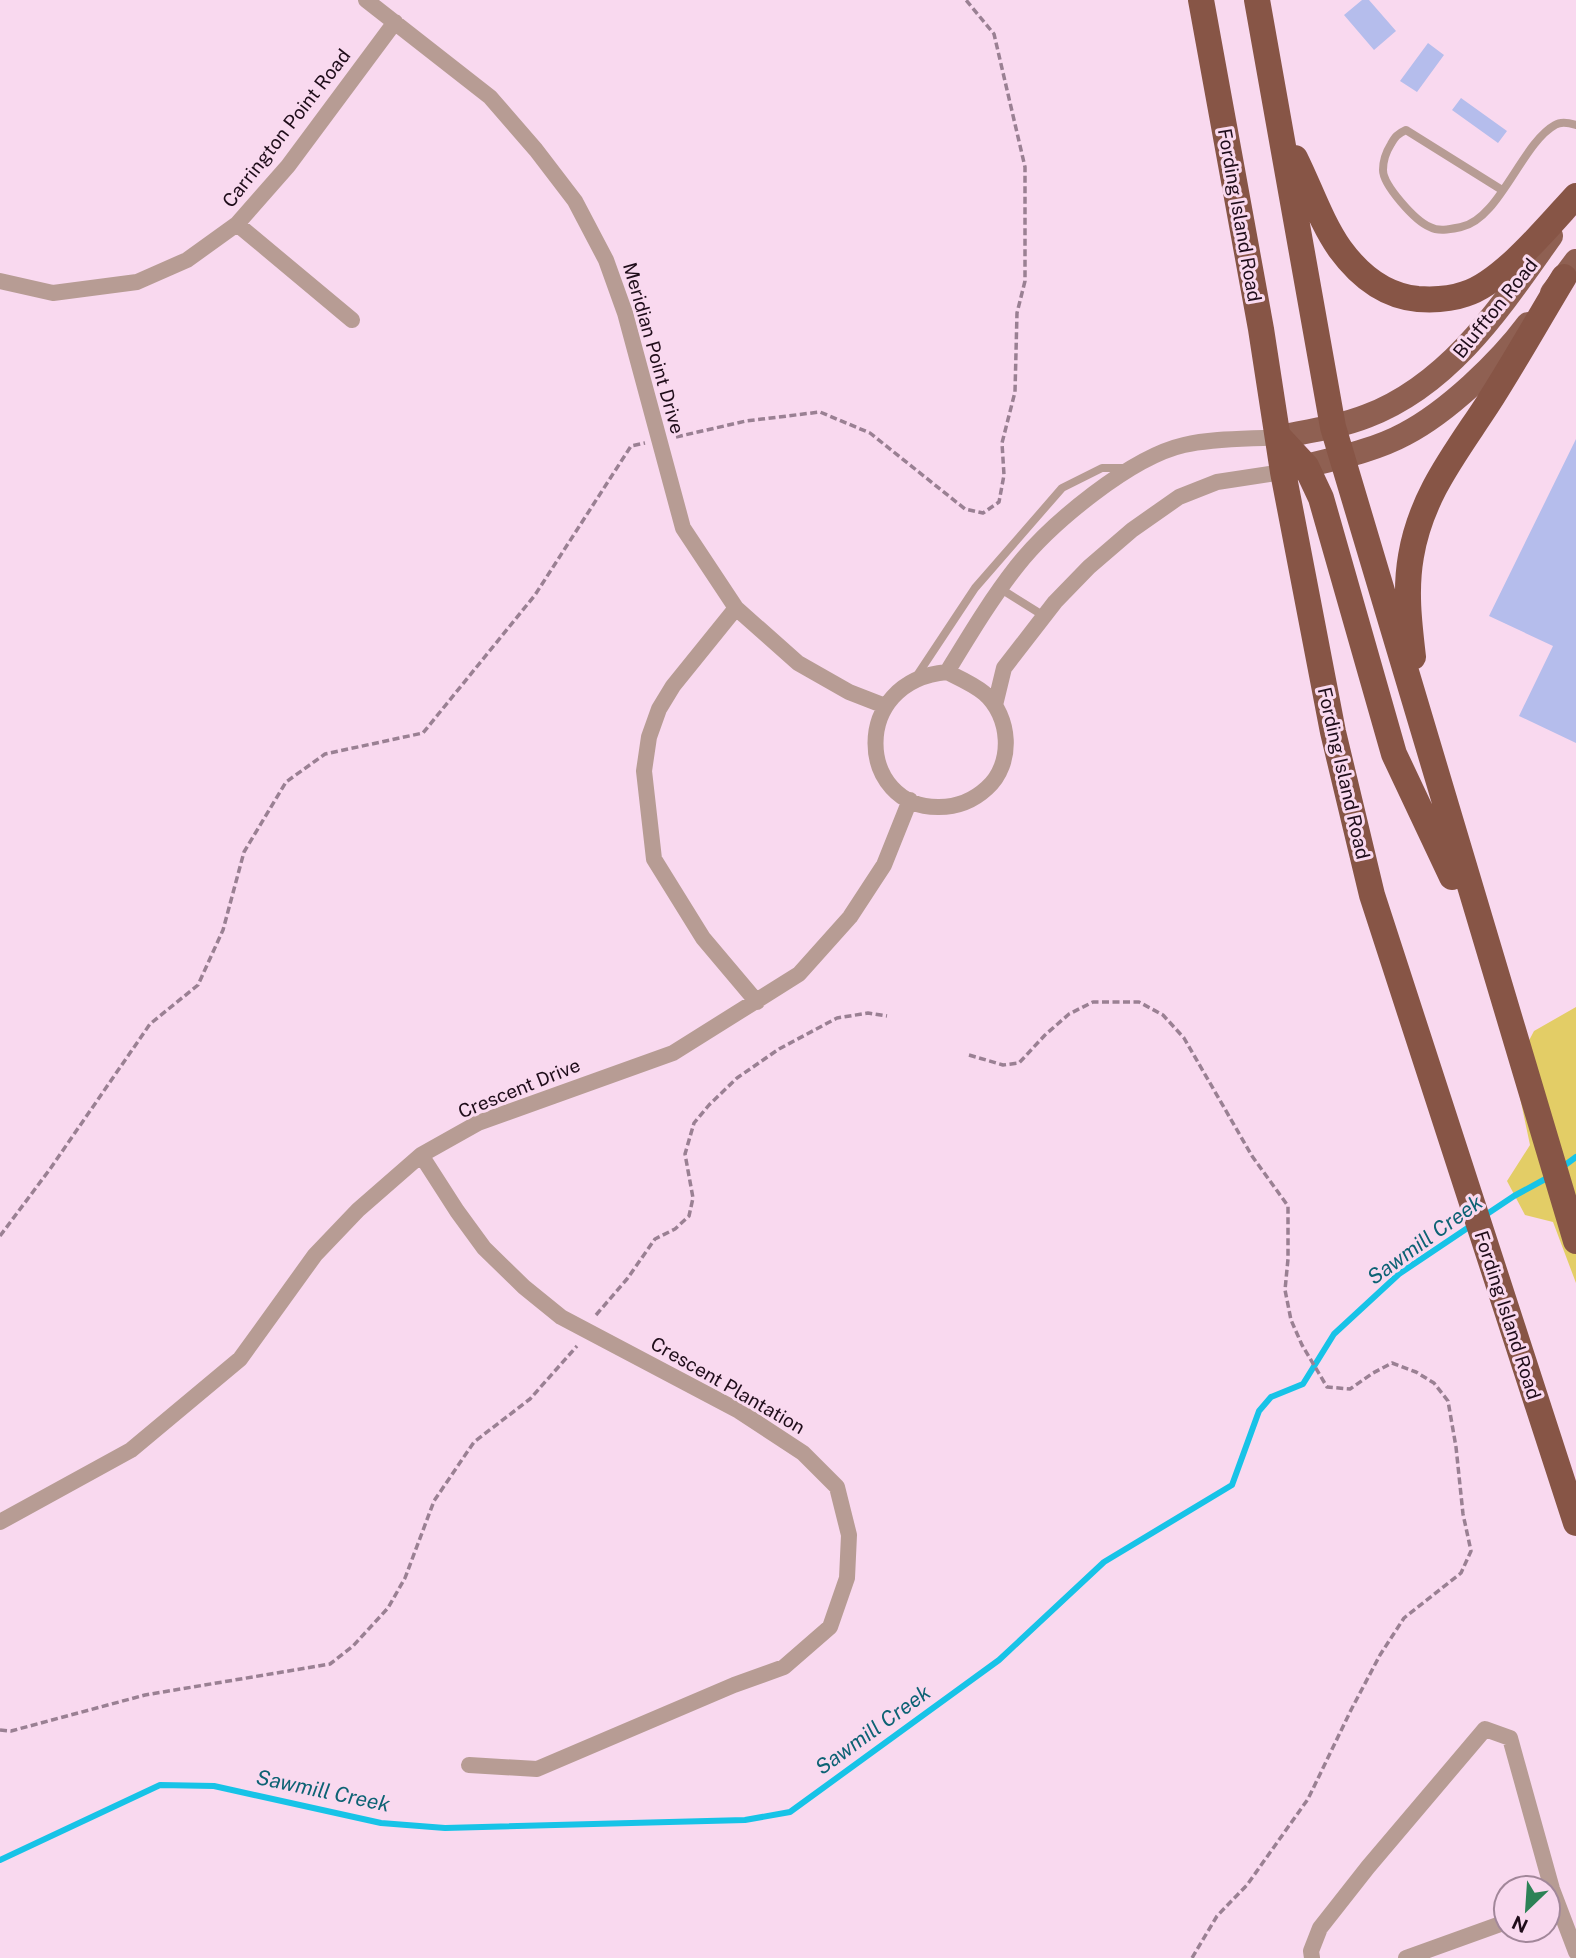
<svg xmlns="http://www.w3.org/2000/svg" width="1576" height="1958" viewBox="0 0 1576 1958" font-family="'Public Sans',sans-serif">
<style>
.green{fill:#e3cd66}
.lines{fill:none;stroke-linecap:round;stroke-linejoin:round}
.stream{stroke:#17c3e7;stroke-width:6}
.building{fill:#b5bdec}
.path{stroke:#9a8093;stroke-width:3.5;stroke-dasharray:7 3.5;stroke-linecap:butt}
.service{stroke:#b79c94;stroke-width:8}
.minor{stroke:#b79c94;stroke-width:16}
.primary{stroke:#8f6052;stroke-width:24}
.trunk{stroke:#875546;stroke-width:26}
.labels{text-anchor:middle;stroke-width:6;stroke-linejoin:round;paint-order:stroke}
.street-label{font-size:19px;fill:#1f0d1a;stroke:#f9d9ef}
.water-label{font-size:21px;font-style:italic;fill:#0d6274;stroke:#f9d9ef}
</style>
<rect width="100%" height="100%" fill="#f9d9ef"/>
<!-- green -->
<path class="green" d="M1576 1007V1283L1553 1222 1525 1215 1507 1181 1530 1145 1514 1069 1534 1031Z"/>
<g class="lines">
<!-- stream -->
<path class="stream" d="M1561 1168 1576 1157
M1484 1216 1514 1196 1549 1177
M0 1860 160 1785 214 1786 381 1823 445 1828 745 1820 790 1812 999 1660 1104 1562 1232 1485 1259 1411 1271 1397 1303 1384 1334 1334 1399 1274 1472 1225"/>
</g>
<!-- building -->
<path class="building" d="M1362 0H1369L1396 31 1374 50 1344 15Z
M1428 43 1444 55 1417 92 1400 81Z
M1461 98 1507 131 1498 143 1452 110Z
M1576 439V743L1519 716 1553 646 1489 616Z"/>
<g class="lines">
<!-- path -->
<path class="path" d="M676 437 746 421 820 412 870 433 965 509 983 513 999 502 1004 475 1002 443 1015 392 1017 313 1025 281V167L994 34 966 0
M969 1055 1003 1065 1019 1063 1045 1035 1069 1014 1093 1002H1139L1163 1015 1184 1038 1252 1156 1288 1206V1259L1285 1290 1291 1320 1302 1345 1327 1387 1350 1389 1373 1373 1392 1363 1416 1372 1434 1383 1448 1401 1456 1447 1463 1514 1471 1551 1461 1573 1404 1618 1380 1655 1351 1710 1308 1799 1247 1885 1217 1916 1192 1958
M0 1236 50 1169 150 1024 198 985 223 930 244 852 286 782 325 754 423 733 535 595 631 446 645 443
M596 1315 627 1279 655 1239 675 1229 689 1216 693 1198 685 1154 694 1123 709 1105 737 1078 779 1049 837 1018 868 1013 887 1016
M0 1730 11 1731 145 1695 330 1664 353 1646 388 1608 405 1578 434 1501 474 1442 530 1399 577 1346"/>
<!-- service -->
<path class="service" d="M1502 190 1406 130C1397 134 1395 137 1391 144 1386 152 1383 161 1383 170 1383 185 1415 221 1430 227 1439 232 1451 229 1461 227 1499 220 1522 143 1555 125 1561 121 1570 123 1576 125
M1001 589 1044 616
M914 680 975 588 1062 488 1102 468H1127"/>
<!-- minor -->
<path class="minor" d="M366 0 490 97 536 150 575 201 606 260 625 313 683 528 736 608 798 663 849 692 885 706
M237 224 352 320
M0 281 53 293 137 282 187 260 237 224 288 166 395 22
M736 608 673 686 659 709 649 737 644 771 654 859 703 938 757 1002
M947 672C969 636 991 599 1017 566 1051 523 1131 457 1184 445 1214 438 1248 439 1279 437
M947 672C959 678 973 684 984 693 1011 716 1014 764 987 788 973 801 958 807 939 807 857 808 849 681 947 672Z
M995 705 1004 668 1055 602 1089 567 1132 530 1179 497 1217 482 1283 472
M421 1155 457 1211 484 1248 524 1287 561 1317 739 1411 803 1453 837 1487 849 1535 847 1578 830 1627 784 1667 734 1685 537 1769 469 1765
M0 1522 131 1450 240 1359 315 1255 358 1210 421 1155 478 1123 673 1053 799 974 850 917 884 865 910 800
M1312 1958 1311 1951 1320 1928 1368 1867 1485 1729 1510 1738 1552 1889 1576 1952
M1406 1958 1506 1922"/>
<!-- primary -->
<path class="primary" d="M1552 293 1576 261
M1279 437C1309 431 1339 427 1367 416 1451 384 1502 305 1551 236
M1287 471C1326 460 1370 453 1405 434 1447 412 1499 363 1528 324"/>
<!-- trunk -->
<path class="trunk" d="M1201 0 1261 329 1283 472 1333 732 1372 895 1576 1523
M1257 0 1333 427 1576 1241
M1295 158C1310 188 1321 222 1340 249 1359 275 1385 296 1418 299 1433 300 1451 299 1465 294 1502 283 1550 224 1576 196
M1279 437 1306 466 1321 498 1394 754 1452 877
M1413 657C1409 623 1405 590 1411 556 1421 496 1455 454 1487 405 1514 363 1538 320 1564 277"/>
</g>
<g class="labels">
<!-- street labels -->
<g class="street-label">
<text transform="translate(286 128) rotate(-52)" y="7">Carrington Point Road</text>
<text transform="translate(1240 215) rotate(80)" y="7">Fording Island Road</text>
<text transform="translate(1495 308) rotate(-51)" y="7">Bluffton Road</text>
<text transform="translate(654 348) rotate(74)" y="7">Meridian Point Drive</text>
<text transform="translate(1344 773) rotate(77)" y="7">Fording Island Road</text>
<text transform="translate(519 1088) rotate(-22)" y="7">Crescent Drive</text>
<text transform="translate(1508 1315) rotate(72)" y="7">Fording Island Road</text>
<text transform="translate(728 1385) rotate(30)" y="7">Crescent Plantation</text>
</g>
<!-- water labels -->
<g class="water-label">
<text transform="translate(1425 1240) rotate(-36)" y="7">Sawmill Creek</text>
<text transform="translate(873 1730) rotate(-36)" y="7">Sawmill Creek</text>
<text transform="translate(323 1791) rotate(12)" y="7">Sawmill Creek</text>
</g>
</g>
<!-- north arrow -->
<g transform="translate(1527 1909) rotate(205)"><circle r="33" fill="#f9d9ef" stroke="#a2879a" stroke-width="2"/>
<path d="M0-5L12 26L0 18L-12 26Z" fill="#2c8256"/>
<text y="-10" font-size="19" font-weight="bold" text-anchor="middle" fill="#1f0d1a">N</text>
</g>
</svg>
